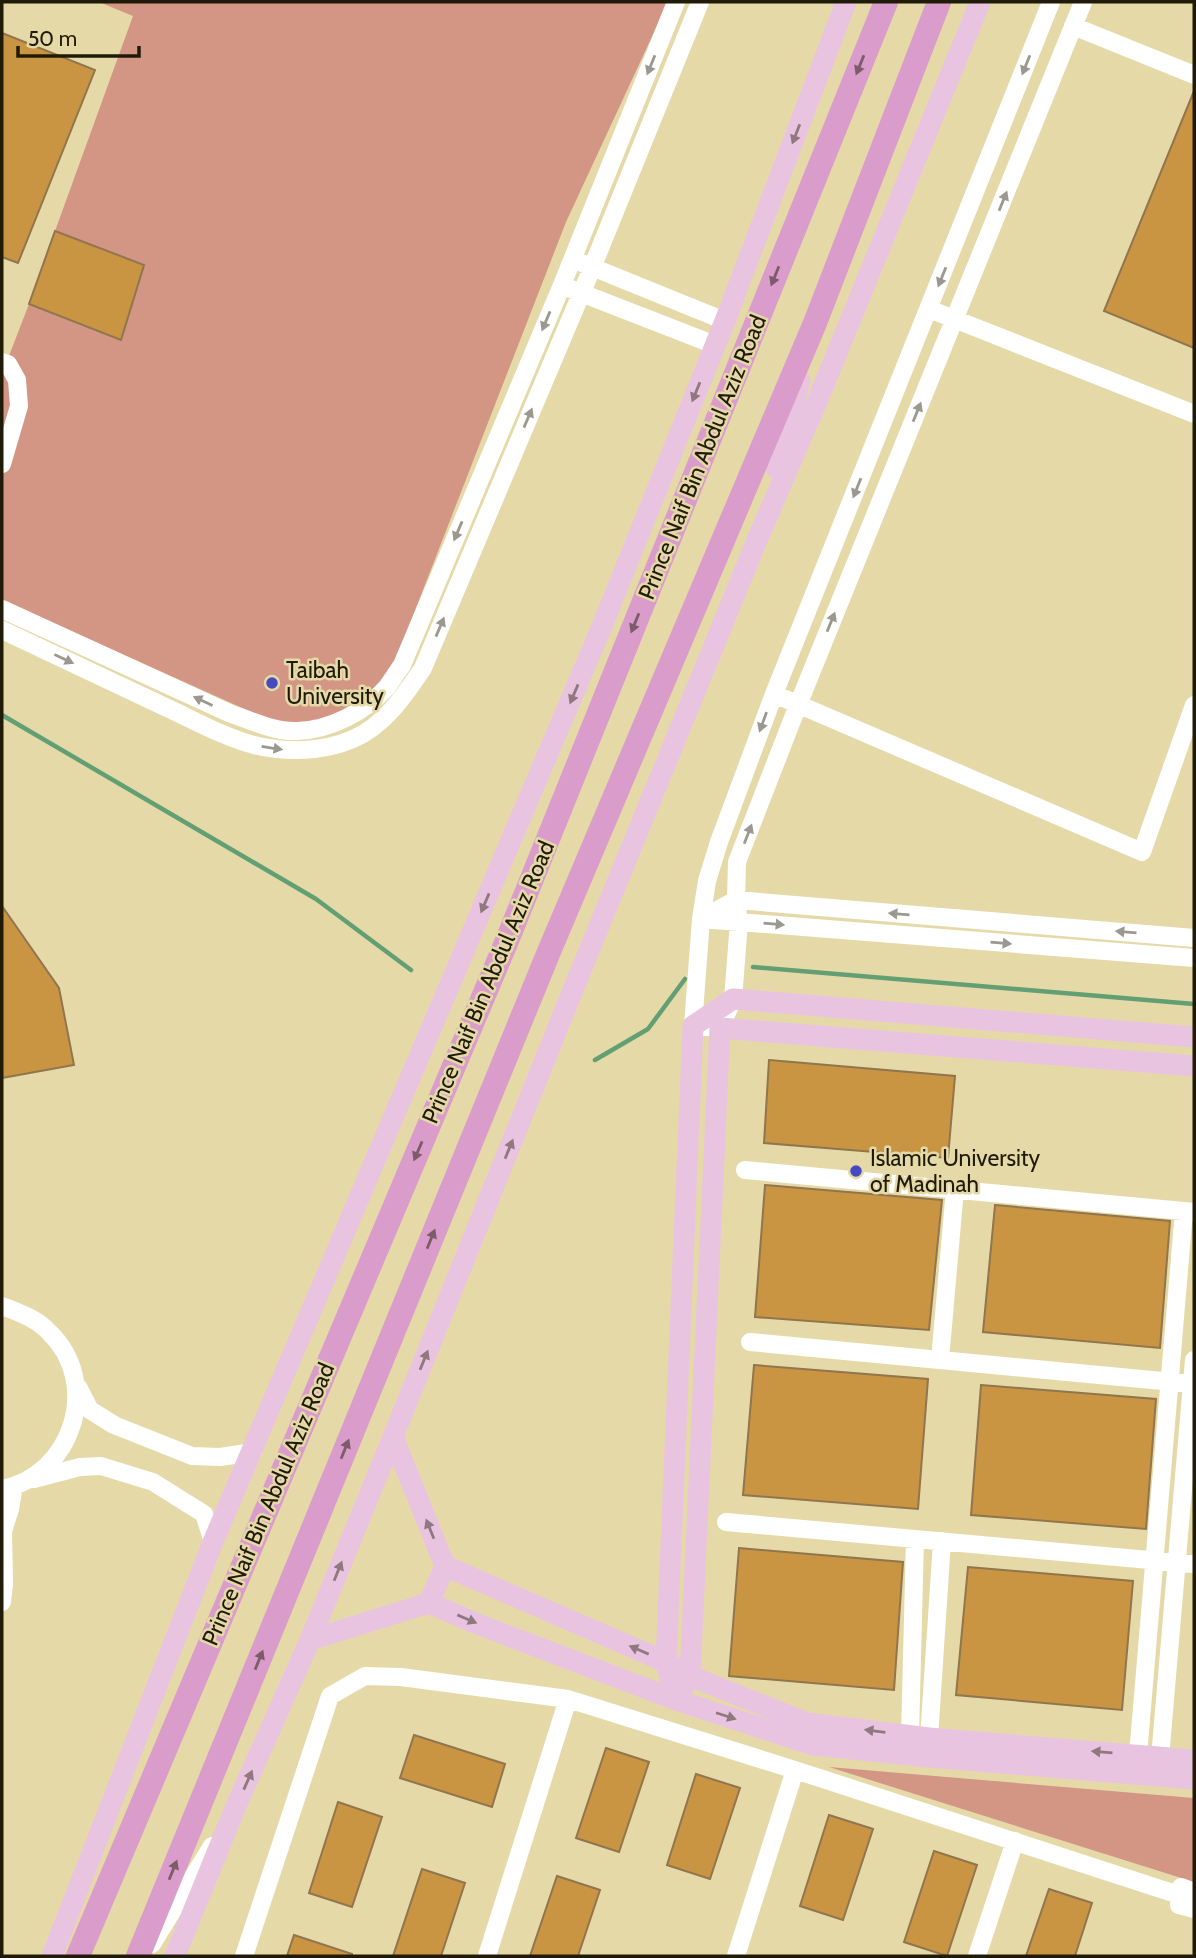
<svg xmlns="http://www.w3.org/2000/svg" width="1196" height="1958" viewBox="0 0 1196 1958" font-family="Cabin,sans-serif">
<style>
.green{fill:#d39584}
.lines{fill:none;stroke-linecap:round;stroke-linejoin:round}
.stream{stroke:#62a073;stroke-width:4.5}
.building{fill:#ca9542;stroke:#91754e;stroke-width:2}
.minor{stroke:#fff;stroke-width:18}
.major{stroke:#e9c4e0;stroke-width:21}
.highway{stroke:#da9ccb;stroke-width:24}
.oneway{fill:#9b9890}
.oneway2{fill:#7d5c6a}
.oneway3{fill:#8f787f}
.poi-dot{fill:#464ac0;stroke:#e5d9a8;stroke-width:2.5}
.labels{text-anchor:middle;stroke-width:5;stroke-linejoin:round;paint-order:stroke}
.street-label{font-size:23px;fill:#201b08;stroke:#e5d9a8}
.poi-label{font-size:23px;fill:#201b08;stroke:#e5d9a8;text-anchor:start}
</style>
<rect width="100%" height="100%" fill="#e5d9a8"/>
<!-- green -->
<path class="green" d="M99 2H668L566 222 395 662 380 684 359 703 324 720 300 726 269 720 2 600V374L29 304 121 339 143 265 55 231 133 16Z
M829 1767 1194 1798V1882Z"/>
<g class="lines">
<!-- stream -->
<path class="stream" d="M2 715 316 899 411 970
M753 967 1194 1004
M595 1060 648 1029 685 979"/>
</g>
<!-- building -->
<path class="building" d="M2 33 95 70 18 263 2 257Z
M1194 91V348L1104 311Z
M55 231 144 265 121 340 29 304Z
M2 906 59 988 74 1065 2 1078Z
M769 1060 955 1076 948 1158 764 1143Z
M765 1185 942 1200 929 1330 755 1317Z
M995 1205 1170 1221 1160 1348 983 1332Z
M754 1365 928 1379 918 1509 743 1495Z
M981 1385 1156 1399 1146 1529 971 1515Z
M739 1548 903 1562 894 1690 729 1676Z
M968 1567 1133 1581 1122 1710 956 1695Z
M414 1735 505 1764 492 1807 400 1778Z
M606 1748 649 1762 619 1852 576 1838Z
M696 1774 740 1788 710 1879 667 1865Z
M338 1802 382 1817 352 1907 309 1893Z
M829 1815 873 1829 843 1920 800 1906Z
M934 1851 977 1865 947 1956 904 1942Z
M422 1869 465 1883 441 1956H393Z
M557 1876 600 1890 578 1956H530Z
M1049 1889 1092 1903 1075 1956H1026Z
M294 1935 352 1954V1956H287Z"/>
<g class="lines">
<!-- minor -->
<path class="minor" d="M1051 2 774 694 719 842 707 881 701 919 693 1026 720 1028 733 999 739 922 736 900 737 862 798 705 1083 2
M1073 26 1194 75
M582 263 725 321
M571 289 715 345
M929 309 1194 414
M2 362 8 364 17 380 19 406 2 464
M2 609 229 713C250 720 274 732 297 731 330 730 365 712 387 687 392 680 397 672 402 665L562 285 676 2
M2 630C55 655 108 680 161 705 190 718 223 737 254 745 285 753 323 752 353 739 384 726 405 695 423 668L592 268 700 2
M774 694 1142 852 1194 705
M1194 938 736 900 701 919 1194 958
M745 1170 1194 1212
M2 1306C19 1313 36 1318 49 1332 102 1383 73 1475 2 1489
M750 1342 1194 1384
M940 1360 955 1189
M78 1387 90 1410 114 1425 192 1456 220 1457 253 1452
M34 1479 80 1467 101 1466 153 1482 204 1514 213 1542
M726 1522 1194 1564
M2 1602 4 1584 3 1531 10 1509 14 1486
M910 1736 915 1539
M929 1738 942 1541
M1138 1755 1184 1211
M1160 1758 1194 1360
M1194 1892 1181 1887 1179 1895V1905L1194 1909
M152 1944 212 1846
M244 1956 330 1696 365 1676 401 1677 568 1699 795 1770 1179 1895
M487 1956 568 1699
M736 1956 795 1770
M977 1956 1015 1841"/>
<!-- major -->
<path class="major" d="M776 468 800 381
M393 1437 445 1566 666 1662 690 1676 807 1723 929 1738 1194 1760
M429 1603 445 1566
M310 1640 429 1603 475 1623 676 1700 813 1745 929 1757 1194 1779
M676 1700 666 1662 693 1026 733 999 1194 1037
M676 1700 690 1676 720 1028 1194 1066
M52 1956 213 1542 600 631 725 321 846 2
M175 1956 236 1806 310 1640 393 1437 575 985 758 538 819 397 980 2"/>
<!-- highway -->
<path class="highway" d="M78 1956 506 943 886 2
M138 1956 548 954 815 323 939 2"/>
</g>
<!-- one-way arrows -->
<defs><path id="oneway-solid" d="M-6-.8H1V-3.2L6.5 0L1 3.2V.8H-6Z" transform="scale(1.75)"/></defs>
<g class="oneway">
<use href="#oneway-solid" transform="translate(651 65) rotate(112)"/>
<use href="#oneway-solid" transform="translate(1026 65) rotate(112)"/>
<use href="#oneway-solid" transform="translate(1003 201) rotate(-68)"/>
<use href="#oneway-solid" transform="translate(942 277) rotate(112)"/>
<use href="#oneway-solid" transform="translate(546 321) rotate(113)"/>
<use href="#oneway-solid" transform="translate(917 412) rotate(-68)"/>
<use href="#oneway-solid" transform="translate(528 418) rotate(-67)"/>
<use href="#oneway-solid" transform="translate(857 488) rotate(112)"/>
<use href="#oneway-solid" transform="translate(458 531) rotate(113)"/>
<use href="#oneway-solid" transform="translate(831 622) rotate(-68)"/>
<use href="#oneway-solid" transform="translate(440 627) rotate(-67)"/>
<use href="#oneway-solid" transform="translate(64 659) rotate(25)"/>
<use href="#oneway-solid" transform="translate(203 701) rotate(-155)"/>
<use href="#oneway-solid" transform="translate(763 722) rotate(110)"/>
<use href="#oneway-solid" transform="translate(272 748) rotate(9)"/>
<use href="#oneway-solid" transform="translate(748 834) rotate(-69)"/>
<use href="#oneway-solid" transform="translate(899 914) rotate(-175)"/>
<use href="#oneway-solid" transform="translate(774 924) rotate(5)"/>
<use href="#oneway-solid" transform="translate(1126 932) rotate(-175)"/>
<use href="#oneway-solid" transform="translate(1001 943) rotate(5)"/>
</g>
<g class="oneway2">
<use href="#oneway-solid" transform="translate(860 65) rotate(112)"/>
<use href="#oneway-solid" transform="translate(775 276) rotate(112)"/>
<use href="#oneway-solid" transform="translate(635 623) rotate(112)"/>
<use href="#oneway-solid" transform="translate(418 1151) rotate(113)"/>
<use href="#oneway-solid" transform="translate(431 1239) rotate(-68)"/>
<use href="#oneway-solid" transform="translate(345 1449) rotate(-68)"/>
<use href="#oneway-solid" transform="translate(259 1660) rotate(-68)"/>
<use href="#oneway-solid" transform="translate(173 1870) rotate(-68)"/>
</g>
<g class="oneway3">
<use href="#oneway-solid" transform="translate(796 134) rotate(111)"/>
<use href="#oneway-solid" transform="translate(696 392) rotate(112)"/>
<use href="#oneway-solid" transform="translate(574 694) rotate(113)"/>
<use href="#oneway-solid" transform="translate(485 903) rotate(113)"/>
<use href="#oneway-solid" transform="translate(509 1149) rotate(-68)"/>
<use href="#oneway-solid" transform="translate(424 1360) rotate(-68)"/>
<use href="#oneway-solid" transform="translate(430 1529) rotate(-112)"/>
<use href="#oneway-solid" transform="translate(338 1571) rotate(-68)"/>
<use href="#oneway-solid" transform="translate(467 1619) rotate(23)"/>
<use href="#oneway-solid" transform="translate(639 1650) rotate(-157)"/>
<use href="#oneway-solid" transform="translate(726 1716) rotate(18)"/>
<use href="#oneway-solid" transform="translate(875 1731) rotate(-173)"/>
<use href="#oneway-solid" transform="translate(1102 1752) rotate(-175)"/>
<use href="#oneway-solid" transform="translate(248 1780) rotate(-66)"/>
</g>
<!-- markers -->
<g class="poi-dot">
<circle cx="272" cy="683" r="7"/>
<circle cx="856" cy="1171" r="7"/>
</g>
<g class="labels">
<!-- street labels -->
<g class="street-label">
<text transform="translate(702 457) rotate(-68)" y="8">Prince Naif Bin Abdul Aziz Road</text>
<text transform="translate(488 982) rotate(-67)" y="8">Prince Naif Bin Abdul Aziz Road</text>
<text transform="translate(268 1504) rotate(-67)" y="8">Prince Naif Bin Abdul Aziz Road</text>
</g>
<!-- poi labels -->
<g class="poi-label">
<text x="286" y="678">Taibah<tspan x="286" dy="26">University</tspan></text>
<text x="870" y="1166">Islamic University<tspan x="870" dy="26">of Madinah</tspan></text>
</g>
</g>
<!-- border -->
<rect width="1196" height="1958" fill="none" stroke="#201b08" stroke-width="7"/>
<!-- scale -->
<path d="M18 46v10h121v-10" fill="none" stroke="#201b08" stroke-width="3.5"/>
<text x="28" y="46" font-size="21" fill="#201b08" stroke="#e5d9a8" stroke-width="5" paint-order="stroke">50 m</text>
</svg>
